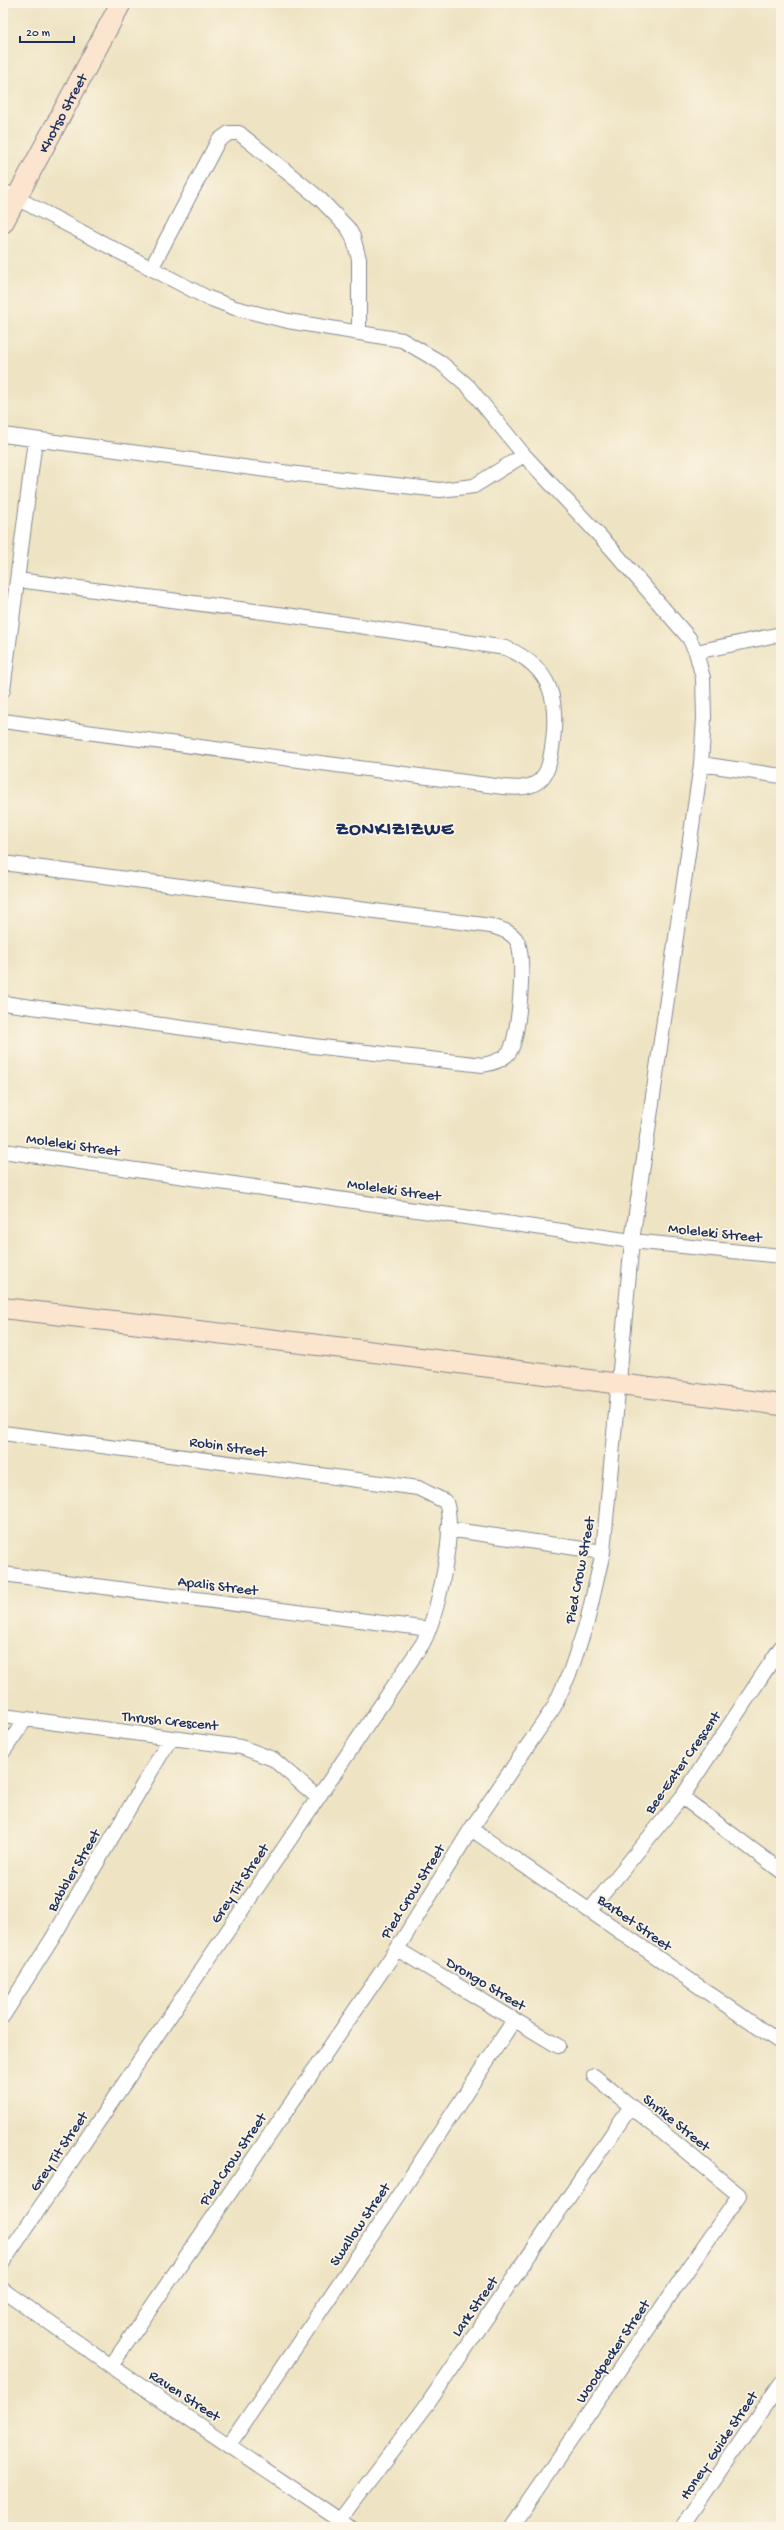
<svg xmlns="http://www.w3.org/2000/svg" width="784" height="2530" viewBox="0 0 784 2530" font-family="'Gochi Hand',sans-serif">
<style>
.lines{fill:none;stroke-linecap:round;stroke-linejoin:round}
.street-casing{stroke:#848990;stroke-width:16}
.secondary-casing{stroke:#848990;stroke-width:22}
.street{stroke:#fff;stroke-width:14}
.secondary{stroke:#fbe5cf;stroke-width:20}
.labels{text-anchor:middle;stroke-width:3.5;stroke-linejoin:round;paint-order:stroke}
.street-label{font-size:15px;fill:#1b2f5e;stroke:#fcf5e5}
.district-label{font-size:19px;font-weight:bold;letter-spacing:1px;fill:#1b2f5e;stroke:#fcf5e5}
</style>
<rect width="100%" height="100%" fill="#fcf5e5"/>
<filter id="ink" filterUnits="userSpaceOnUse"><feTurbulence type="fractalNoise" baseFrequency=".025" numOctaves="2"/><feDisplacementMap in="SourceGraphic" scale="8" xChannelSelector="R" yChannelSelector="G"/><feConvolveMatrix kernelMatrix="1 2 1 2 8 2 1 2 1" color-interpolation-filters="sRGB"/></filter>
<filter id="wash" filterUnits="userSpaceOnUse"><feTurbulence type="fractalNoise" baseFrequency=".012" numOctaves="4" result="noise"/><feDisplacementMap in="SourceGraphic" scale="16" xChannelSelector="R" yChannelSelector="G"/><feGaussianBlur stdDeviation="0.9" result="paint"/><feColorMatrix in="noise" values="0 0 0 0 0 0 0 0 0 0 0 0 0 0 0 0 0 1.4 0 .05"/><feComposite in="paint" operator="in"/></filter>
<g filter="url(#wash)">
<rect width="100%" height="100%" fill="#eee3c2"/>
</g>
<g filter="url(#ink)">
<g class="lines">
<!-- street casing -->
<g class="street-casing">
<path id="street" d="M3 191 206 297 235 308 288 321 402 340 440 362 468 386 524 455 611 548 689 638 696 652 703 678 704 718 701 764 632 1241 603 1552 587 1622 570 1672 554 1707 471 1829 397 1949 111 2366
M152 267 218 141 229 133H239L320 199 348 228 353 237 359 259V332
M3 435 297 474 440 490 474 486 524 455
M696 652 781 634
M3 690 35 440
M3 721 503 787C514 788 526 789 536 783 548 776 550 761 552 748 559 701 553 668 506 648L293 616 18 580
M701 764 781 776
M3 863 491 926C501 929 512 932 517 941 526 956 519 1036 510 1051 504 1060 493 1063 483 1065L313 1046 3 1003
M3 1151 632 1241 781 1256
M3 1433 418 1488 446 1502C456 1533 438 1613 423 1643L3 2262
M448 1529 603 1552
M3 1574 429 1629
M3 1716 241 1747 273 1759 317 1797
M3 1752 25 1720
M682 1797 781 1871
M471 1829 781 2043
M589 1911 682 1797 781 1647
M397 1949 558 2046
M3 2016 52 1939 170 1739
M3 2290 111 2366 350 2527
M229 2445 387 2213 514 2020
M340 2520 429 2402 631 2106
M511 2527 739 2195 594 2076
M682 2527 781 2383"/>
</g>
<!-- secondary casing -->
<g class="secondary-casing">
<g id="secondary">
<path id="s1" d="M3 223 121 3"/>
<path d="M3 1308 344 1348 781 1405"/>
</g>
</g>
<!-- street -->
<use href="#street" class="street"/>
<!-- secondary -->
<use href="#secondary" class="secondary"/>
</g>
</g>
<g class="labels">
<!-- street labels -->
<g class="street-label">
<text dy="5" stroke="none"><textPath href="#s1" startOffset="125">Khotso Street</textPath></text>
<text transform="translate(73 1144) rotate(8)" y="5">Moleleki Street</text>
<text transform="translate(394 1189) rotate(8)" y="5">Moleleki Street</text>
<text transform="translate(715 1232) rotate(6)" y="5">Moleleki Street</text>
<text transform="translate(228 1446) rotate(8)" y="5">Robin Street</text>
<text transform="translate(579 1570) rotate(-79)" y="5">Pied Crow Street</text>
<text transform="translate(218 1585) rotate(7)" y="5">Apalis Street</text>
<text transform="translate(170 1720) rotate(6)" y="5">Thrush Crescent</text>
<text transform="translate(682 1762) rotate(-55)" y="5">Bee-Eater Crescent</text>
<text transform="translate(73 1870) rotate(-60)" y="5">Babbler Street</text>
<text transform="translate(239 1883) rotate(-56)" y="5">Grey Tit Street</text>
<text transform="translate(412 1891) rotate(-58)" y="5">Pied Crow Street</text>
<text transform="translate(635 1922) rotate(35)" y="5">Barbet Street</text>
<text transform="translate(486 1983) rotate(31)" y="5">Drongo Street</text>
<text transform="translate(677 2122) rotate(39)" y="5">Shrike Street</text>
<text transform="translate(58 2151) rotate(-56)" y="5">Grey Tit Street</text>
<text transform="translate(232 2159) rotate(-56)" y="5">Pied Crow Street</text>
<text transform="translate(359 2224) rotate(-56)" y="5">Swallow Street</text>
<text transform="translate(474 2306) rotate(-55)" y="5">Lark Street</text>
<text transform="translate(612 2351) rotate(-56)" y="5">Woodpecker Street</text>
<text transform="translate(185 2395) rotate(33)" y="5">Raven Street</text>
<text transform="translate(718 2445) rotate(-56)" y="5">Honey- Guide Street</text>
</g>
<!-- district labels -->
<g class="district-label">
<text x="395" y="834">ZONKIZIZWE</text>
</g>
</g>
<!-- margin -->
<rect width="784" height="2530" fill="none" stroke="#fcf5e5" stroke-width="16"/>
<!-- scale -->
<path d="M20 36v6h54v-6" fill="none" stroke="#1b2f5e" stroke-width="2"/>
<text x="26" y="36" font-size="12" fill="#1b2f5e" stroke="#fcf5e5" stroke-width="3" paint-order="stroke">20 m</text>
</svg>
